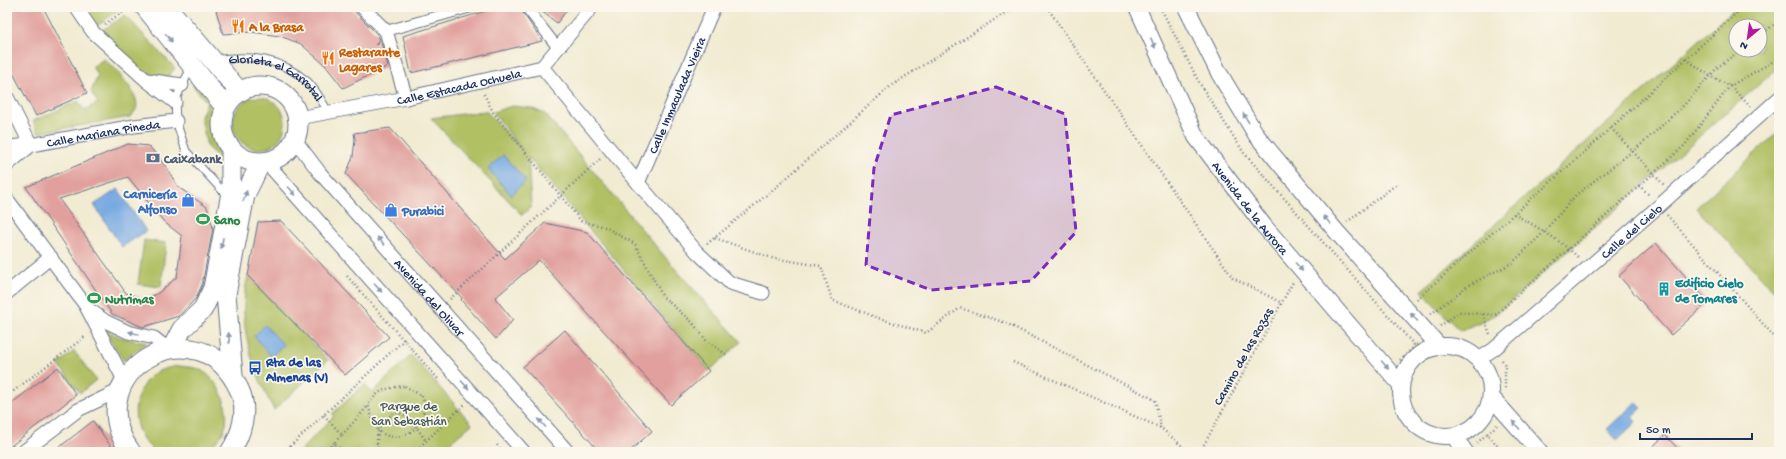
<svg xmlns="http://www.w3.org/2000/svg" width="1786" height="459" viewBox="0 0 1786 459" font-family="'Gochi Hand',sans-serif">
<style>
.green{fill:#b1c063;stroke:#667860;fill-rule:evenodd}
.water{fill:#76a9e2;stroke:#486ca0}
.building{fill:#e1a09d;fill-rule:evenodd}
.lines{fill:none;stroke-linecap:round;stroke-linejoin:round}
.service-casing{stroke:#667187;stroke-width:9}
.pedestrian-casing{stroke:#667187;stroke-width:12}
.minor-casing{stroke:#667187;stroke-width:15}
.tertiary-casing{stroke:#667187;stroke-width:18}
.secondary-casing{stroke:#667187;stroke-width:21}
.path{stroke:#667187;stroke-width:2.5;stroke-dasharray:1 3;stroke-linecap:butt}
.service{stroke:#fff;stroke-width:7}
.pedestrian{stroke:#fff;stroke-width:10}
.minor{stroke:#fff;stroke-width:13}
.tertiary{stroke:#fff;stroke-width:16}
.secondary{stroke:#fff;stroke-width:19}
.oneway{fill:#8d97ae}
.marked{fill:#7b2cbf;fill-opacity:0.2;stroke:#7b2cbf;stroke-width:3;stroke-dasharray:8 5;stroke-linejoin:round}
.labels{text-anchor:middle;stroke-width:3.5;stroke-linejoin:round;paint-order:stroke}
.food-label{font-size:13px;font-weight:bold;fill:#c56008;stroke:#fbf7ec;text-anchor:start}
.street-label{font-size:13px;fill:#1b2f5e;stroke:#fbf7ec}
.service-label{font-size:13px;font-weight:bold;fill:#4e5e75;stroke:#fbf7ec;text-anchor:start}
.shop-label{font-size:13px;font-weight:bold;fill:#366cbe;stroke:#fbf7ec;text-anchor:end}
.leisure-label{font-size:13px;font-weight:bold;fill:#27864d;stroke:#fbf7ec;text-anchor:start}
.culture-label{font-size:13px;font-weight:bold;fill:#0d838f;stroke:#fbf7ec;text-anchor:start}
.transit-label{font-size:13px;font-weight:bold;fill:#164399;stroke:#fbf7ec;text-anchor:start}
.park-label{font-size:13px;fill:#485a60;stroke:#fbf7ec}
</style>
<rect width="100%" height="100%" fill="#fbf7ec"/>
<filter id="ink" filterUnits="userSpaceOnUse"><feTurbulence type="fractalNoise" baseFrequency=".025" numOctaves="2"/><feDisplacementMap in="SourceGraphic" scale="8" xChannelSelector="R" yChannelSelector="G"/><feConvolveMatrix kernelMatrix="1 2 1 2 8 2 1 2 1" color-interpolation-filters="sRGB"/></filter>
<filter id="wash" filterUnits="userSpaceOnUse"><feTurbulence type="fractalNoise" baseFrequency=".012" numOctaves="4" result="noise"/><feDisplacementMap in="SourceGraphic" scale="16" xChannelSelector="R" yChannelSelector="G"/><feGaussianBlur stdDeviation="0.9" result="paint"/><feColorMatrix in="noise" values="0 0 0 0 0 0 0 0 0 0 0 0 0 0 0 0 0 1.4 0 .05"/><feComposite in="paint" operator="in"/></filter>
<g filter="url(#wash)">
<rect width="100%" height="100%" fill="#f1ebd2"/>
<!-- green -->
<path class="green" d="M80 7H121L122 8 94 28Z
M1736 7H1779V67L1495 315 1460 331 1421 291ZM1736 26H1760V50H1736Z
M125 15 175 68 166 79 147 76 100 32Z
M104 59C114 68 142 95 136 109 135 112 132 115 130 117L38 133 33 121 78 101 84 110 98 103 91 92 98 75 92 67Z
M195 81C201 90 209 99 212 109 217 132 206 134 225 156V169L217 156 207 147 201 117 207 102 193 86Z
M233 123a26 26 0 1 1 52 0a26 26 0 1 1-52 0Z
M512 106 531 108 545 114 671 264 741 342 709 371 528 157 531 207 522 215 431 118 486 111 522 150 493 112Z
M1779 131V296L1696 208Z
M144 240 166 243 161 287 138 284Z
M248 276 328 360 274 410C252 368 236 323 248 276Z
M102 328 119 337 147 343 130 355 124 361Z
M74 351 96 380 80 393 58 364Z
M411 355 472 424 439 452H299L334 416 332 414 365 384 372 393Z
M180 366C185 367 191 367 196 368 217 376 229 402 226 424 224 436 213 446 203 452H157C130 436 128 396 152 375 160 369 170 367 180 366Z"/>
<!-- water -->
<path class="water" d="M503 155 526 181 511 195 488 169Z
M118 189 146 231 122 247 94 205Z
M265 325 284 345 271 356 254 336Z
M1636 402 1642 408 1632 417 1636 422 1617 440 1607 429Z"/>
<g id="blocks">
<!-- building -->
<path class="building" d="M7 7H43L87 93 36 116 7 62Z
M215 7H350L377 34 380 40 375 45 381 43 388 66 343 88 325 65 301 44 280 36 251 32 223 34Z
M499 7H519L542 41 411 73 403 36Z
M536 7H569L557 23Z
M390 128 505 259 545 223 587 232 709 371 671 405 539 260 495 298 513 320 496 339 461 300 462 298 346 174 353 157 355 139 354 133Z
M128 144 149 146 167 168 178 187 207 207 213 228 202 285 196 298 179 316 143 327 112 314 26 187ZM128 177 164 222 182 236 177 277 157 294 144 299 126 293 59 199Z
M281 221 389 337 345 375 248 276 258 222Z
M1656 243 1708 302 1671 335 1619 276Z
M565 330 652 431 629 452H600L523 367Z
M58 367 76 395 7 449V407Z
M93 421 115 452H53Z
M1665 435 1681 452H1647Z"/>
</g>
</g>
<g filter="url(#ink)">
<use href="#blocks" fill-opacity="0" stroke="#667187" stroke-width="1"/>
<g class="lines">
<!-- service casing -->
<g class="service-casing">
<g id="service">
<path id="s1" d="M214 60C250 55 279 57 308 82 316 90 323 103 329 113"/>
<path d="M192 67 182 85 175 102 176 121 186 151 228 197"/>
</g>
</g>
<!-- pedestrian casing -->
<g class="pedestrian-casing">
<path id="pedestrian" d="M526 7 558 48
M386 31 471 7"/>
</g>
<!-- minor casing -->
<g class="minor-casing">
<g id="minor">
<path d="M76 7 93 32 146 80 175 102"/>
<path d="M362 7 386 31 406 98"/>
<path d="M542 67 638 183 697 252 730 283 763 293"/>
<path d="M147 80 182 85"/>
<path id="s2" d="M7 97 31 145 134 126 176 121"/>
<path id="s3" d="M298 118 406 98 542 67 592 7"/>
<path id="s4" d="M295 140 320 173 568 452"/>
<path d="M7 147 31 145 7 165"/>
<path d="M266 162 524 452"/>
<path id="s5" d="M638 183 714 7"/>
<path d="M7 199 86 306 124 380"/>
<path d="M7 293 51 257"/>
<path d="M87 308 105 321 128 332 154 338 168 349"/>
<path id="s6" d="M1479 359 1494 349 1659 206 1779 98"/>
<path d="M23 452 78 410 120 390"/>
</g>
</g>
<!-- tertiary casing -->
<g class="tertiary-casing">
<g id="tertiary">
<path id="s7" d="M1137 7 1196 137 1264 226 1401 385"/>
<path d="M1186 7 1219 73 1257 136 1336 231 1439 346"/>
<circle cx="1446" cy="391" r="45"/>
<path d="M1492 398 1540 452"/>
<path d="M1454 436 1465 452"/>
</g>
</g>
<!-- secondary casing -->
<g class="secondary-casing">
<path id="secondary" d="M145 7 225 107
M167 7 239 91
M222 124a38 38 0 1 1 76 0a38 38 0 1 1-76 0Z
M172 348 182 329 203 309 213 288 231 193V148
M233 376 226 294 245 195 261 162
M131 452C74 375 197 299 239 389 249 410 242 434 230 452"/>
</g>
<!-- path -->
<path class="path" d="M1047 7 1233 278 1282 303
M1160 7 1200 84 1244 153 1415 346 1418 344
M105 24 129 8
M1760 35 1779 21
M1686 59 1710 76 1730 86 1751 107
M484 94 493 112 581 221 605 227 635 244 663 297 692 322 706 340 727 355
M1611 128 1664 185
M1639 185 1650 196
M1514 214C1537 227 1560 240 1579 258
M1667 215 1779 342
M1347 222 1398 183
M715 238 772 258 821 266 832 300 878 318 926 333 960 308 1006 323 1155 400 1161 428
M707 244 774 189 892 85 1005 13 1020 7
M347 276 438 379
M450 299 600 159
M1417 299 1579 157 1743 7
M1431 314 1469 285 1512 263 1540 236 1576 195 1643 143 1684 105 1718 67 1741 50
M1483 314 1490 334
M1440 326 1460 312 1495 315 1684 146 1730 86 1779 58
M1400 360 1415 346
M1502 360 1505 365V390
M1013 362 1161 428 1189 452
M405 386 422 396C423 399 425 404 424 408 423 430 397 446 379 431 373 426 371 413 368 405 379 389 386 388 405 386Z
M7 396 86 336
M324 415 342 435 334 443 343 452
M1497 425 1487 434 1503 452
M342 435 368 406
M1477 443 1487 434
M497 445 503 452
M284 452 406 338
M325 452 334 443
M378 452C375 432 379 422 396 412L409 417 426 441
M414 452 465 404
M1200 452 1293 282"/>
<!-- service -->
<use href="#service" class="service"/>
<!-- pedestrian -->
<use href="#pedestrian" class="pedestrian"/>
<!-- minor -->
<use href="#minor" class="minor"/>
<!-- tertiary -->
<use href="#tertiary" class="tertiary"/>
<!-- secondary -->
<use href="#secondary" class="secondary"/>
</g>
<!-- one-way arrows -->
<defs><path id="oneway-solid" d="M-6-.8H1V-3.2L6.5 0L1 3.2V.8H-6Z"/></defs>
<g class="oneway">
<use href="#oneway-solid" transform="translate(169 38) rotate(52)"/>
<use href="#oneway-solid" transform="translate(1153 43) rotate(66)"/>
<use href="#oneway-solid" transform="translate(1246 118) rotate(-121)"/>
<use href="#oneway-solid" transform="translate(292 191) rotate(49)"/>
<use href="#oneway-solid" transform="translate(245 196) rotate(-71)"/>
<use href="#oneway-solid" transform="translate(1327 220) rotate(-130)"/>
<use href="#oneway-solid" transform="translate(381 241) rotate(-132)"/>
<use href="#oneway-solid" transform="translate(222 243) rotate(101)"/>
<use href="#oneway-solid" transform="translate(1299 267) rotate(49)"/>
<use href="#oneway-solid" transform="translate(378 288) rotate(48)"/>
<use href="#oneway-solid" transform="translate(1414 317) rotate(-131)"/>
<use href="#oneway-solid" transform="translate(134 333) rotate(-166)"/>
<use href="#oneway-solid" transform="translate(229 338) rotate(-94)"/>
<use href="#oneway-solid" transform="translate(1385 365) rotate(49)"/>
<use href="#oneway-solid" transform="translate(465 385) rotate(48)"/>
<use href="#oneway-solid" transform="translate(542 423) rotate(-131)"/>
<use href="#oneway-solid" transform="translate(1516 425) rotate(-132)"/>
</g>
</g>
<!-- marked area -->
<path class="marked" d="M996 87 1065 114 1076 232 1031 281 931 290 866 265 874 168 891 115Z"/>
<!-- icons -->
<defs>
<g id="restaurant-bare" transform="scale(1.08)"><path d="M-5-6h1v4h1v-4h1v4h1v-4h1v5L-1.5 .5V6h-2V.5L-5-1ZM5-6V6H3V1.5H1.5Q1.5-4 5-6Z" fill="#e8710a" stroke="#fbf7ec" stroke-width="2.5" paint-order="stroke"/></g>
<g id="bank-bare" transform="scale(1.08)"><path d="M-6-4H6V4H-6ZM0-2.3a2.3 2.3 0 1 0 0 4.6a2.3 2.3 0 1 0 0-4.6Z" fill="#5c6f8a" stroke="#fbf7ec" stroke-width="2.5" paint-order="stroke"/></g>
<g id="shop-bare" transform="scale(1.08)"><path d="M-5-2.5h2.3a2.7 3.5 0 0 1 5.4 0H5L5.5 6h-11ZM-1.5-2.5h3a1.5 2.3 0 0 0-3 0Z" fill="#3f7fe0" stroke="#fbf7ec" stroke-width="2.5" paint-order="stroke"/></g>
<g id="stadium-bare" transform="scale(1.08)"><path d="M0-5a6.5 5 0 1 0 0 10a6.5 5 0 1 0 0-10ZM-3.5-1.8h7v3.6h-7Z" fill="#2e9e5b" stroke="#fbf7ec" stroke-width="2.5" paint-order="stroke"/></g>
<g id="building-bare" transform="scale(1.08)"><path d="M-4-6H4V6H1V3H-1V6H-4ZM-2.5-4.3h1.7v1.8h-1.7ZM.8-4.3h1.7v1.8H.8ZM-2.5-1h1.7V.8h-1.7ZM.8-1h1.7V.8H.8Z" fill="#0f9aa8" stroke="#fbf7ec" stroke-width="2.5" paint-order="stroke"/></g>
<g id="bus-bare" transform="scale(1.08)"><path d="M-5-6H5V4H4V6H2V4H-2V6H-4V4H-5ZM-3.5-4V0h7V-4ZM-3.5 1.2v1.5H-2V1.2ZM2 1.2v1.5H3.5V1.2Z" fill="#1a4fb4" stroke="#fbf7ec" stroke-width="2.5" paint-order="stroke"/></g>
</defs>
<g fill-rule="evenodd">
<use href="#restaurant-bare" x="238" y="26"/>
<use href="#restaurant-bare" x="328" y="58"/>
<use href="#bank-bare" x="153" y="158"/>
<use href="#shop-bare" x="188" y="200"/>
<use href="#shop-bare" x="391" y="210"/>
<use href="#stadium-bare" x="203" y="219"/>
<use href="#building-bare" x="1664" y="289"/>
<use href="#stadium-bare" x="94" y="298"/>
<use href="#bus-bare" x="255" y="368"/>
</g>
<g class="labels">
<!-- food labels -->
<g class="food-label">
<text x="249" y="31">A la Brasa</text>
<text x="339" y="56">Restarante<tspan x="339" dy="15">Lagares</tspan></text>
</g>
<!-- street labels -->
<g class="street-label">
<text dy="5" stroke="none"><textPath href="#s1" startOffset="68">Glorieta el Garrotal</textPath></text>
<text dy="5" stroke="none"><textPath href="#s3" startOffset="164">Calle Estacada Ochuela</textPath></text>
<text dy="5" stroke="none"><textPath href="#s5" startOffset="96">Calle Inmaculada Vieira</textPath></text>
<text dy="5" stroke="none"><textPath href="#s2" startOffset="127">Calle Mariana Pineda</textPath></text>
<text dy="5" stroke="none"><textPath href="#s7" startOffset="232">Avenida de la Aurora</textPath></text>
<text dy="5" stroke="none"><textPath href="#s6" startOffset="199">Calle del Cielo</textPath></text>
<text dy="5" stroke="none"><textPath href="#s4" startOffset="207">Avenida del Olivar</textPath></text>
<text transform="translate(1242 356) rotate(-61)" y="5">Camino de las Rozas</text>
</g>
<!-- service labels -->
<g class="service-label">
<text x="164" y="163">Caixabank</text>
</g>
<!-- shop labels -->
<g class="shop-label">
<text x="177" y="198">Carnicería<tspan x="177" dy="15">Alfonso</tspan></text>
<text x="402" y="215" text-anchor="start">Purabici</text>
</g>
<!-- leisure labels -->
<g class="leisure-label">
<text x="214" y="224">Sano</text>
<text x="105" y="303">Nutrimas</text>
</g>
<!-- culture labels -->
<g class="culture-label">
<text x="1675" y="287">Edificio Cielo<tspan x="1675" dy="15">de Tomares</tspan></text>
</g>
<!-- transit labels -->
<g class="transit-label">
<text x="266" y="366">Rta de las<tspan x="266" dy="15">Almenas (V)</tspan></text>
</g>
<!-- park labels -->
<g class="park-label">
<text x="409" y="410">Parque de<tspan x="409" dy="15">San Sebastián</tspan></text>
</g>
</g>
<!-- margin -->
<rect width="1786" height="459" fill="none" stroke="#fbf7ec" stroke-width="24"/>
<!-- north arrow -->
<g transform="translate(1748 38) rotate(209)"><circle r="19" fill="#fbf7ec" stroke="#a1a7b3"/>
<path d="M0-3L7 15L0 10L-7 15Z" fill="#b5179e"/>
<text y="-6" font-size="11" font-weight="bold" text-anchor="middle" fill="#1b2f5e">N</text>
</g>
<!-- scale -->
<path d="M1640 433v6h112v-6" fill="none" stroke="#1b2f5e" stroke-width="2"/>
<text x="1646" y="433" font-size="12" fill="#1b2f5e" stroke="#fbf7ec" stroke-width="3" paint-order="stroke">50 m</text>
</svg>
